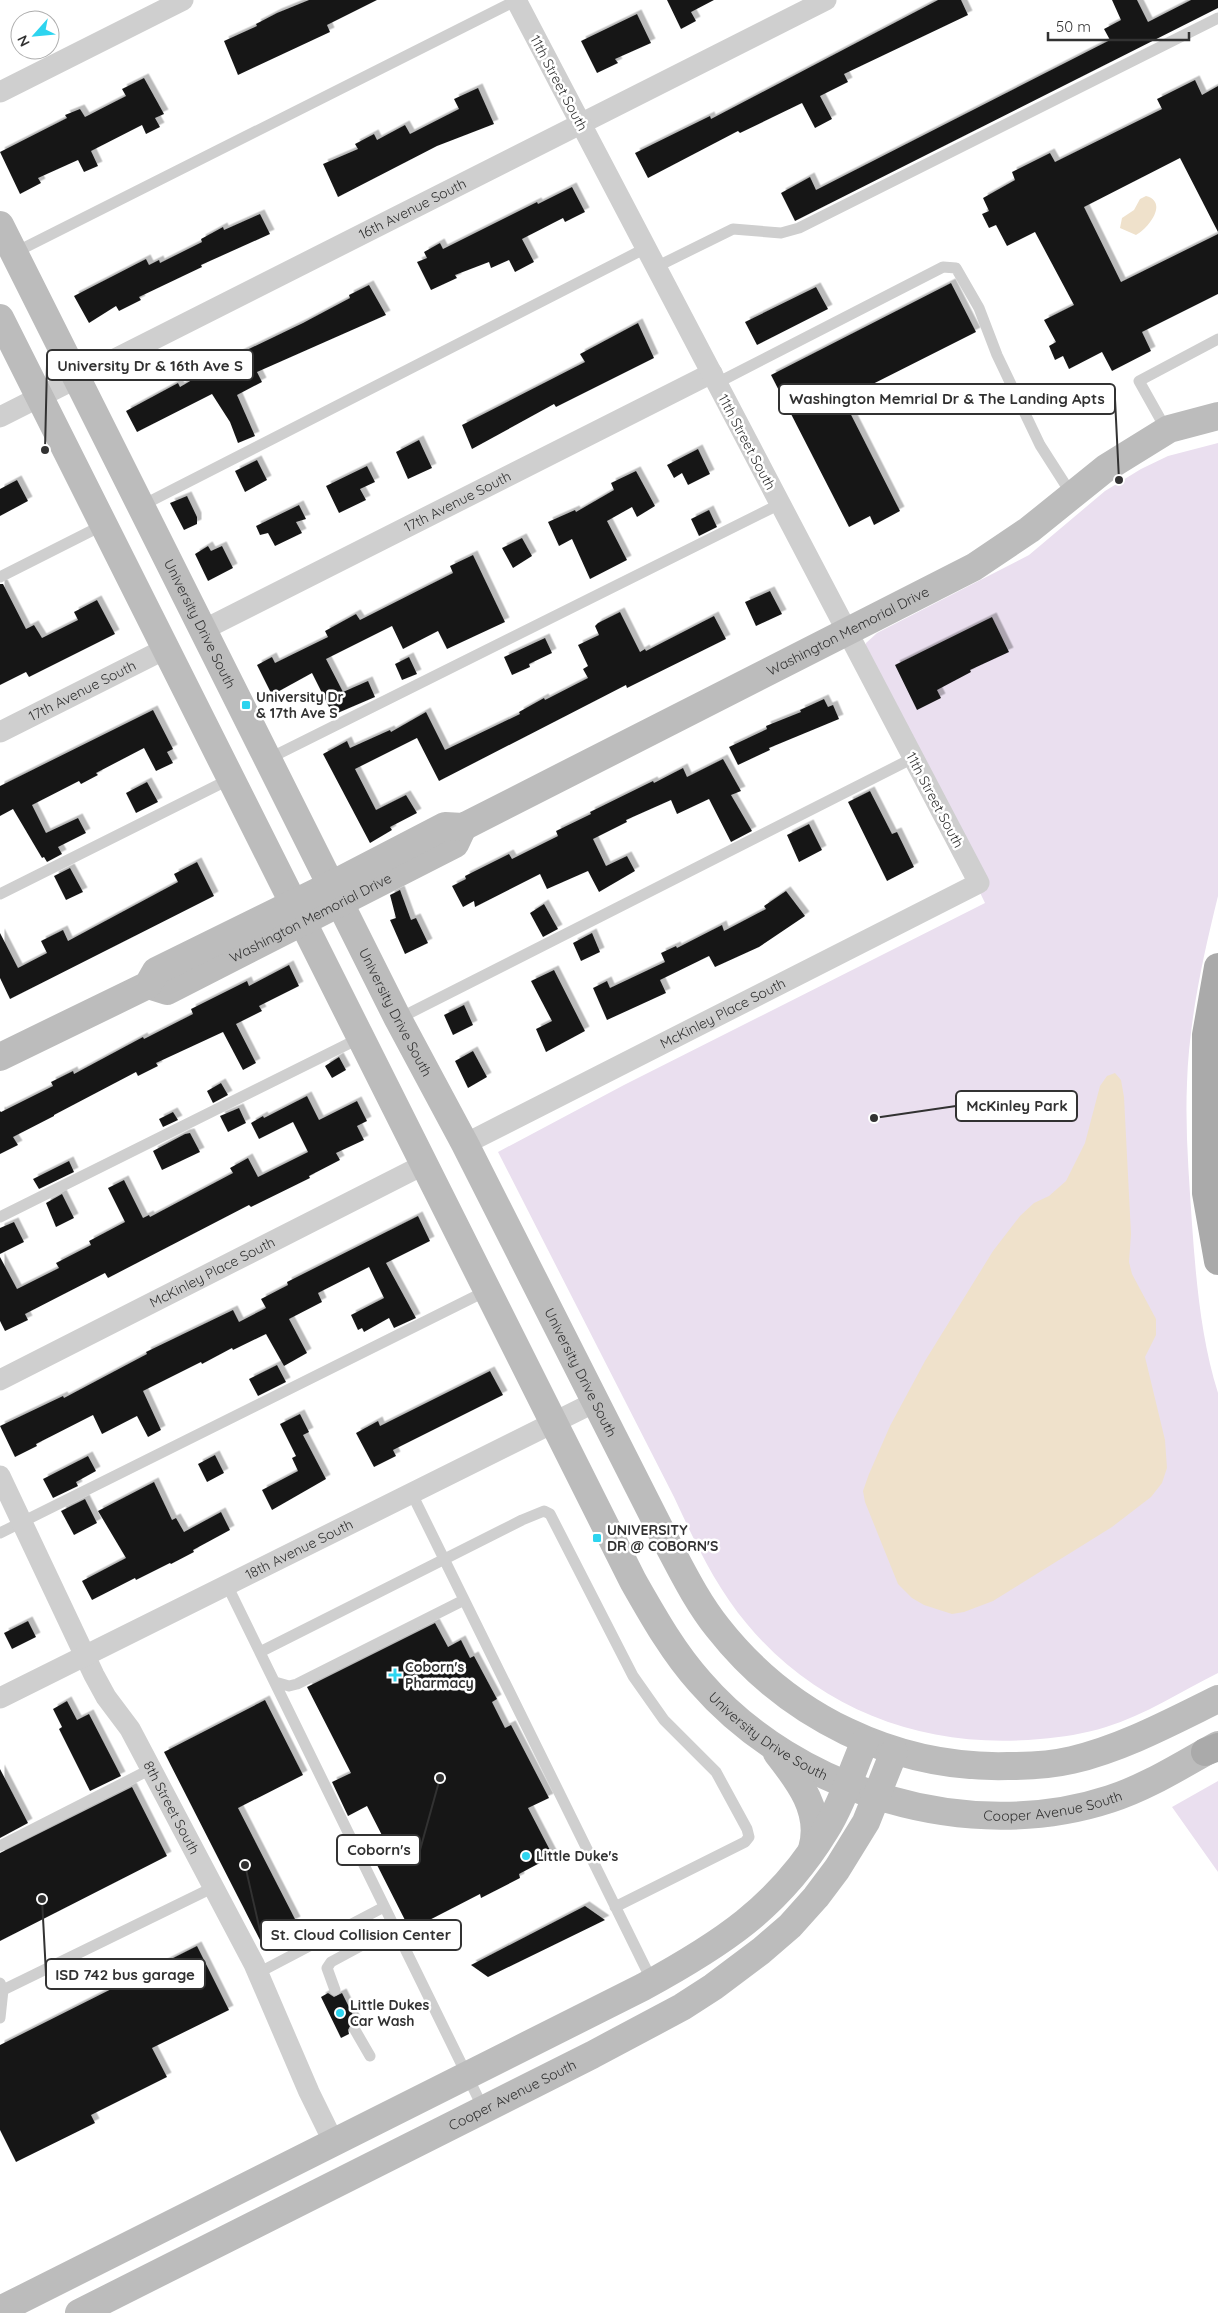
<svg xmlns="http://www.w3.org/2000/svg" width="1218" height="2313" viewBox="0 0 1218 2313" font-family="Quicksand,sans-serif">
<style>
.green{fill:#eadfef}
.water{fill:#efe1cb}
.building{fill:#191919;filter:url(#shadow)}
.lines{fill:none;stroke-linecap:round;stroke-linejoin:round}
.lane{stroke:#cfcfcf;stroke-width:11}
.street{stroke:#cfcfcf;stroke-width:21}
.secondary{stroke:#bcbcbc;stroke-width:28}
.primary{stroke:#aaa;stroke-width:28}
.poi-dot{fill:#2dd4ef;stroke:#fff;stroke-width:2}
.labels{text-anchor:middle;stroke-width:5;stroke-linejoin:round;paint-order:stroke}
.street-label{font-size:14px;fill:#323232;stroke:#fff}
.poi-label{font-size:14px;font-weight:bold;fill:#323232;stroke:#fff;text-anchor:start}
.leader{fill:none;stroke:#323232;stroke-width:2}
.callout-dot{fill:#323232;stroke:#fff;stroke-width:2}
.callout{fill:#fff;stroke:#323232;stroke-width:2}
.callout-label{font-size:15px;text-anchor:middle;font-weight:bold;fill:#323232}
</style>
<defs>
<filter id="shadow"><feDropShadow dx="4.5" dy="-4.5" stdDeviation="0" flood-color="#0004"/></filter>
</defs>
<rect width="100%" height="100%" fill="#fff"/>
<!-- green -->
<path class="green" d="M1218 443V896C1203 957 1189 1020 1187 1083 1185 1130 1189 1177 1192 1224 1196 1280 1201 1339 1218 1393V1673C1182 1691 1145 1715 1106 1727 1084 1734 1062 1737 1040 1739 928 1750 820 1712 747 1624 715 1586 695 1542 674 1497L498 1152 624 1085 985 903 865 653 866 643 877 633 1029 555 1105 491 1141 469 1168 456Z
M1218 1781V1872L1172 1807Z"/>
<!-- water -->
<path class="water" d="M1146 196C1169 202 1148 229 1136 235L1120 228 1122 218 1134 210 1140 199Z
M1115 1073 1121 1080 1124 1097 1131 1234 1129 1262 1132 1274 1156 1319V1335L1145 1357 1165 1440 1167 1468 1162 1483 1151 1497 1112 1527 993 1601 964 1612 952 1614 924 1605 912 1598 898 1584 865 1502 863 1491 869 1474 890 1426 925 1361 993 1251 1020 1216 1034 1203 1049 1196 1066 1181 1085 1143 1100 1086 1107 1076Z"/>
<!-- building -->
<path class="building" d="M309 0H377L327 25 330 32 238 75 224 41 257 26 256 24 277 13Z
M667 0H714L691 12 696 21 681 29Z
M938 0H961L968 15 844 74 848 82 820 96 832 119 815 128 802 103 740 133 738 131 648 178 635 153 710 116 711 119Z
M1112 0H1137L1148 22 1191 0H1218V8L795 221 781 193 810 177 816 190 1110 40 1104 29 1121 20Z
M637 14 651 43 615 59 618 63 597 73 581 41Z
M144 78 164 114 155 118 160 127 146 134 142 125 91 151 98 166 84 172 78 160 38 178 41 183 20 194 0 152 67 118 65 115 80 109 85 117 126 96 122 89Z
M1195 80 1202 95 1218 86V232L1180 158 1084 207 1121 282 1218 234V294L1142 332 1151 351 1112 371 1102 352 1069 369 1063 356 1055 360 1049 346 1056 342 1044 320 1074 305 1035 232 1007 246 996 225 989 228 982 214 989 211 983 198 1015 180 1012 172 1050 153 1055 162 1162 109 1157 99Z
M478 88 494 124 437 146 338 197 323 164 358 149 355 144 374 134 377 140 405 125 410 134 459 109 454 99Z
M572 187 585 212 565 222 563 218 522 239 534 262 515 272 509 260 491 268 489 262 455 275 457 278 431 290 417 262 427 258 424 252 440 243 443 249 537 202 538 204Z
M260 214 270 234 201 265 202 267 139 297 141 300 119 311 116 306 89 323 74 296 146 259 149 265 159 260 160 263 202 242 201 239 223 227 224 230Z
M951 283 976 332 843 399 900 511 874 525 870 516 849 527 771 375Z
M369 285 386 315 257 372 262 382 237 395 255 436 238 443 230 422 212 394 137 432 126 411 178 383 180 387 226 360 303 323 350 298 349 295Z
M816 287 828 309 757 345 745 322Z
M638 323 654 358 556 407 554 404 472 449 462 425 585 362 580 354Z
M419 440 432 468 408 479 396 452Z
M698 449 710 474 688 485 682 473 674 478 667 465Z
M257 460 267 480 245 492 235 471Z
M367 466 375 482 360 489 366 500 339 513 326 486Z
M636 471 655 506 637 517 632 507 607 521 627 560 590 579 572 539 559 546 548 522 575 510 576 512 614 490 611 483Z
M17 480 28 501 0 516V489Z
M187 496 197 517V524L184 530 170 503Z
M299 505 306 519 296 522 302 533 275 546 268 533 260 535 256 526Z
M709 510 717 527 699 536 691 519Z
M522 538 532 556 513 568 502 548Z
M208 546 211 551 222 546 233 568 208 581 195 554Z
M473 555 505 622 447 649 438 631 403 649 392 626 326 659 343 692 368 681 375 697 333 715 312 673 272 695 257 665 272 657 275 663 328 637 325 631 356 614 360 620 453 573 450 566Z
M0 584H3L26 629 34 625 42 638 78 620 74 612 97 600 115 634 29 677 26 672 0 685Z
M770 591 782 614 756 626 745 602Z
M620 612 640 652 645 649 646 651 714 616 726 639 627 688 626 685 439 781 417 738 355 769 376 810 406 795 417 813 390 827 392 830 370 843 323 754 347 741 350 748 390 730 391 732 426 712 445 750 520 714 519 712 544 698 545 700 588 678 583 669 588 666 578 645 599 635 595 626 598 623Z
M992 617 1009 652 970 670 971 672 937 690 941 698 917 710 895 665Z
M545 638 552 653 529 664 530 667 512 675 504 657Z
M409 657 417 674 402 680 395 664Z
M824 699 828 707 833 705 839 719 769 748 770 750 738 765 729 747 767 729 766 726 801 712 800 710Z
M153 710 173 749 167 752 173 763 156 771 144 748 96 773 98 775 81 784 79 781 32 805 46 833 78 818 86 833 58 847 62 854 47 862 44 857 42 858 13 809 0 816V786Z
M723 759 741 791 731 795 752 831 731 842 709 799 677 814 671 800 626 820 627 822 593 839 606 866 627 856 635 871 599 892 588 871 547 889 540 874 475 907 474 901 463 907 452 886 466 879 465 876 509 854 512 859 558 836 556 831 591 814 590 812 653 781 654 783 683 768 687 777Z
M147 782 158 802 136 813 126 793Z
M870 791 892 834 897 832 914 867 887 881 848 802Z
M809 824 822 850 799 862 787 835Z
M197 862 214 896 10 999 0 978V933L18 968 47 953 41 941 63 930 68 941 178 882 174 874Z
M70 868 83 892 66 900 54 876Z
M400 890 411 920 416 918 428 943 405 954 390 920 396 918 390 895Z
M786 891 805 916 759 947 715 967 709 956 660 980 666 993 607 1020 593 988 607 981 610 988 665 962 661 953 676 946 677 948 722 925 724 931 766 909 764 906Z
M544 904 558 929 543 937 530 913Z
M592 933 600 952 581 961 573 943Z
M289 965 299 986 259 1006 262 1011 236 1024 256 1063 243 1070 223 1032 156 1063 158 1066 138 1076 136 1072 54 1115V1116L13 1137 18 1145 0 1154V1111L1 1112 53 1086 51 1082 73 1071 74 1074 143 1037 144 1039 193 1014 191 1009 247 981 249 986Z
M554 970 585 1031 546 1052 536 1029 552 1021 531 981Z
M464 1005 473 1025 453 1035 444 1015Z
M473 1051 487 1077 468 1088 455 1061Z
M339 1057 346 1070 332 1078 325 1066Z
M221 1083 228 1095 213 1103 207 1091Z
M307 1096 319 1120 357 1101 367 1121 357 1126 364 1140 336 1153 340 1160 309 1176 310 1178 251 1207 249 1205 108 1278 105 1273 25 1314 28 1320 5 1331 0 1321V1257L17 1289 59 1268 56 1263 91 1245 89 1241 125 1222 108 1188 124 1180 143 1218 149 1215 150 1217 233 1173 230 1168 248 1158 258 1177 308 1152 293 1122 259 1139 251 1123 263 1116 264 1118Z
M239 1108 246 1123 228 1132 220 1116Z
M173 1112 178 1120 163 1127 159 1119Z
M190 1133 200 1152 162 1170 153 1151 185 1134Z
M69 1161 74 1172 39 1189 33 1179Z
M62 1194 74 1218 56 1227 46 1203Z
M418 1216 430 1241 386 1263 416 1318 394 1328 389 1318 364 1332 362 1328 358 1330 351 1315 384 1298 369 1267 318 1293 322 1302 289 1319 307 1353 284 1366 266 1334 233 1350 232 1348 202 1364 201 1362 143 1391 161 1430 148 1437 137 1416 102 1434 93 1415 36 1444 37 1446 15 1457 0 1426 63 1396 64 1398 147 1354 146 1352 233 1310 239 1322 266 1308 261 1299 288 1285 287 1282Z
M14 1222 24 1242 0 1254V1228Z
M277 1365 286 1382 258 1396 249 1379Z
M490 1371 503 1395 393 1450 396 1456 374 1467 356 1433 378 1421 380 1426Z
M300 1414 309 1432 303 1435 326 1479 272 1510 262 1490 298 1471 292 1458 296 1456 280 1424Z
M215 1455 224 1473 207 1482 198 1464Z
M88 1456 96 1471 76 1482 78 1486 53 1498 43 1479Z
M154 1482 172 1520 176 1518 184 1532 221 1512 230 1530 193 1550 194 1552 171 1564 170 1563 136 1580 135 1578 92 1600 82 1581 126 1558 98 1511Z
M85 1499 97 1523 74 1535 61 1511Z
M28 1621 36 1637 12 1649 4 1633Z
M435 1623 448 1647 461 1640 470 1658 474 1656 497 1699 492 1702 505 1728 511 1725 549 1798 528 1808 553 1856 519 1874 520 1878 481 1898 480 1894 410 1930 373 1857 389 1849 367 1806 348 1816 332 1782 351 1773 307 1687Z
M265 1700 303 1775 238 1808 296 1921 260 1940 164 1752Z
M67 1701 77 1720 89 1714 121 1776 90 1791 59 1729 62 1727 53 1709Z
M0 1769 28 1823 0 1838Z
M132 1787 167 1856 0 1941V1853Z
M585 1906 605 1920 488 1977 471 1965Z
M197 1946 229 2010 152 2048 167 2077 91 2115 95 2123 16 2162 0 2130V2045Z
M328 1993 334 1997 342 1993 357 2023 351 2024 348 2030 349 2034 341 2038 321 1997Z"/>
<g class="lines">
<!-- lane -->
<path class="lane" d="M14 253 517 0
M656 267 733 229 781 233 799 228 1218 18
M717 383 943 267 956 268 979 308 997 355 1040 445 1072 495
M1167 431 1139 381 1218 339
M141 506 646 248
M0 577 103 525
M268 759 780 504
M0 894 230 779
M398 1019 913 758
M0 1217 360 1038
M412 1494 652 1981
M0 1533 486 1291
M227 1585 483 2108
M260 1652 522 1520 544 1511 550 1514 633 1676 664 1720 716 1772 747 1829 749 1837 745 1842 615 1907
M275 1682 289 1686 297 1684 464 1600
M0 1846 151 1769
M258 1973 384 1907
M0 1983 3 1990 214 1887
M335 1990 327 1968 331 1962 394 1928
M0 2018 3 1990
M355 2030 370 2056"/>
<!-- street -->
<g class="street">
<path d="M0 92 183 0"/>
<path id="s1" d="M0 417 826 0"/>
<path id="s2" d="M203 630 712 373"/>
<path id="s3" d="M0 732 165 649"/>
<path id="s4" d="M465 1144 979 883 516 0"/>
<path id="s5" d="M0 1380 423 1165"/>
<path id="s6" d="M0 1476 94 1675 106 1697 130 1729 254 1964 309 2092 334 2143"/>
<path id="s7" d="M0 1698 597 1401"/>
</g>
<!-- secondary -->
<g class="secondary">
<path id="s8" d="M0 225 398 1019 465 1144 666 1541C682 1571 697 1602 718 1628 788 1717 895 1769 1008 1766 1029 1766 1051 1765 1072 1760 1123 1748 1171 1722 1218 1699"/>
<path id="s9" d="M0 318 633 1581C653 1616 673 1652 700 1682 796 1793 970 1845 1110 1799 1148 1787 1183 1764 1218 1745"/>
<path id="s10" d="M148 985 167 991 455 844 463 827"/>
<path id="s11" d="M0 1057 148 985 156 971 331 885 445 826 463 827 974 567 1029 530 1106 468 1169 429 1218 416"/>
<path d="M777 1753C799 1781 823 1812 812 1849"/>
<path d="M0 2310 643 1987C720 1945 778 1908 825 1831 842 1804 852 1771 865 1741"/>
<path id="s12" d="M79 2313 592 2055 682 2007 713 1987 761 1951 790 1926 816 1897 837 1869 866 1822 894 1752"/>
</g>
<!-- primary -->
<path class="primary" d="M1218 967 1206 1035V1193L1218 1261
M1205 1752 1218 1747"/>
</g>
<!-- markers -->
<g class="poi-dot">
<rect x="241" y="700" width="10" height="10" rx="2.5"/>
<rect x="592" y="1533" width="10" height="10" rx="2.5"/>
<path d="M392.5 1667.5h5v5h5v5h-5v5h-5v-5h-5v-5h5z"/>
<circle cx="526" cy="1856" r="5"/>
<circle cx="340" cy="2013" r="5"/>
</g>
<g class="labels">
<!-- street labels -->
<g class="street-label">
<text transform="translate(559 83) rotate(62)" y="5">11th Street South</text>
<text dy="5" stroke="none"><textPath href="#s1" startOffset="462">16th Avenue South</textPath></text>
<text transform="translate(747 442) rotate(62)" y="5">11th Street South</text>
<text dy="5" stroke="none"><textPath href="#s2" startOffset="285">17th Avenue South</textPath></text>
<text dy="5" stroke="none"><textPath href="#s8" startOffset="446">University Drive South</textPath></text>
<text dy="5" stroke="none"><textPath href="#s11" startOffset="954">Washington Memorial Drive</textPath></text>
<text dy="5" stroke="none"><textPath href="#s3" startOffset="92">17th Avenue South</textPath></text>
<text transform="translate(935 800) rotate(62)" y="5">11th Street South</text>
<text dy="5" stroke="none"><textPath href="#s10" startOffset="181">Washington Memorial Drive</textPath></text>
<text dy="5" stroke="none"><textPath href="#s8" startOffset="881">University Drive South</textPath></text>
<text dy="5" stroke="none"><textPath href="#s4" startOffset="289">McKinley Place South</textPath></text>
<text dy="5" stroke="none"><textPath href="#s5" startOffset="238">McKinley Place South</textPath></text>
<text dy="5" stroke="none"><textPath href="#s8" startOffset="1286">University Drive South</textPath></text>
<text dy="5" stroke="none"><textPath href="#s7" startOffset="334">18th Avenue South</textPath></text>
<text dy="5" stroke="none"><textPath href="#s9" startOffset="1622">University Drive South</textPath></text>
<text dy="5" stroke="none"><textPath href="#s9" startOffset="1926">Cooper Avenue South</textPath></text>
<text dy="5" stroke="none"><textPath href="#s6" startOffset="374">8th Street South</textPath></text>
<text dy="5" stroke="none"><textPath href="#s12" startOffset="485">Cooper Avenue South</textPath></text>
</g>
<!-- poi labels -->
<g class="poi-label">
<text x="256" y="702">University Dr<tspan x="256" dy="16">&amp; 17th Ave S</tspan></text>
<text x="607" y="1535">UNIVERSITY<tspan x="607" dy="16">DR @ COBORN'S</tspan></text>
<text x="405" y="1672">Coborn's<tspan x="405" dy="16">Pharmacy</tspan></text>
<text x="536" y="1861">Little Duke's</text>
<text x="350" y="2010">Little Dukes<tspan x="350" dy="16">Car Wash</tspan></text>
</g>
</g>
<!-- callouts -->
<path class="leader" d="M45 450L47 365M1119 480L1115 399M874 1118L956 1106M440 1778L420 1850M245 1865L261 1935M42 1899L46 1974"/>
<g class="callout-dot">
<circle cx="45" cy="450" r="5"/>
<circle cx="1119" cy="480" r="5"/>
<circle cx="874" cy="1118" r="5"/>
<circle cx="440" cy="1778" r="5"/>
<circle cx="245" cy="1865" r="5"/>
<circle cx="42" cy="1899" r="5"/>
</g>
<g class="callout">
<rect x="47" y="350" width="206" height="30" rx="5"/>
<rect x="779" y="384" width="336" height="30" rx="5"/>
<rect x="956" y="1091" width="121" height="30" rx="5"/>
<rect x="337" y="1835" width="83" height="30" rx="5"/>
<rect x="261" y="1920" width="200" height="30" rx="5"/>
<rect x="46" y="1959" width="159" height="30" rx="5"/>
</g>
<g class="callout-label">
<text x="150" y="371">University Dr &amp; 16th Ave S</text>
<text x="947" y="404">Washington Memrial Dr &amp; The Landing Apts</text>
<text x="1017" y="1111">McKinley Park</text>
<text x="379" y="1855">Coborn's</text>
<text x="361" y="1940">St. Cloud Collision Center</text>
<text x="125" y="1980">ISD 742 bus garage</text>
</g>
<!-- north arrow -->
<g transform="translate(35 35) rotate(243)"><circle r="24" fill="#ffffff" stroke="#adadad"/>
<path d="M0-4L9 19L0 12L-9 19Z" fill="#2dd4ef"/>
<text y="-8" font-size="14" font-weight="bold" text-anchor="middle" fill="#323232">N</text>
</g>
<!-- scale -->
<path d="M1048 32v8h141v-8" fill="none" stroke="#323232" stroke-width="2.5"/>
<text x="1056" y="32" font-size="15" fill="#323232" stroke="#ffffff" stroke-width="4" paint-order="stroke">50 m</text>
</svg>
